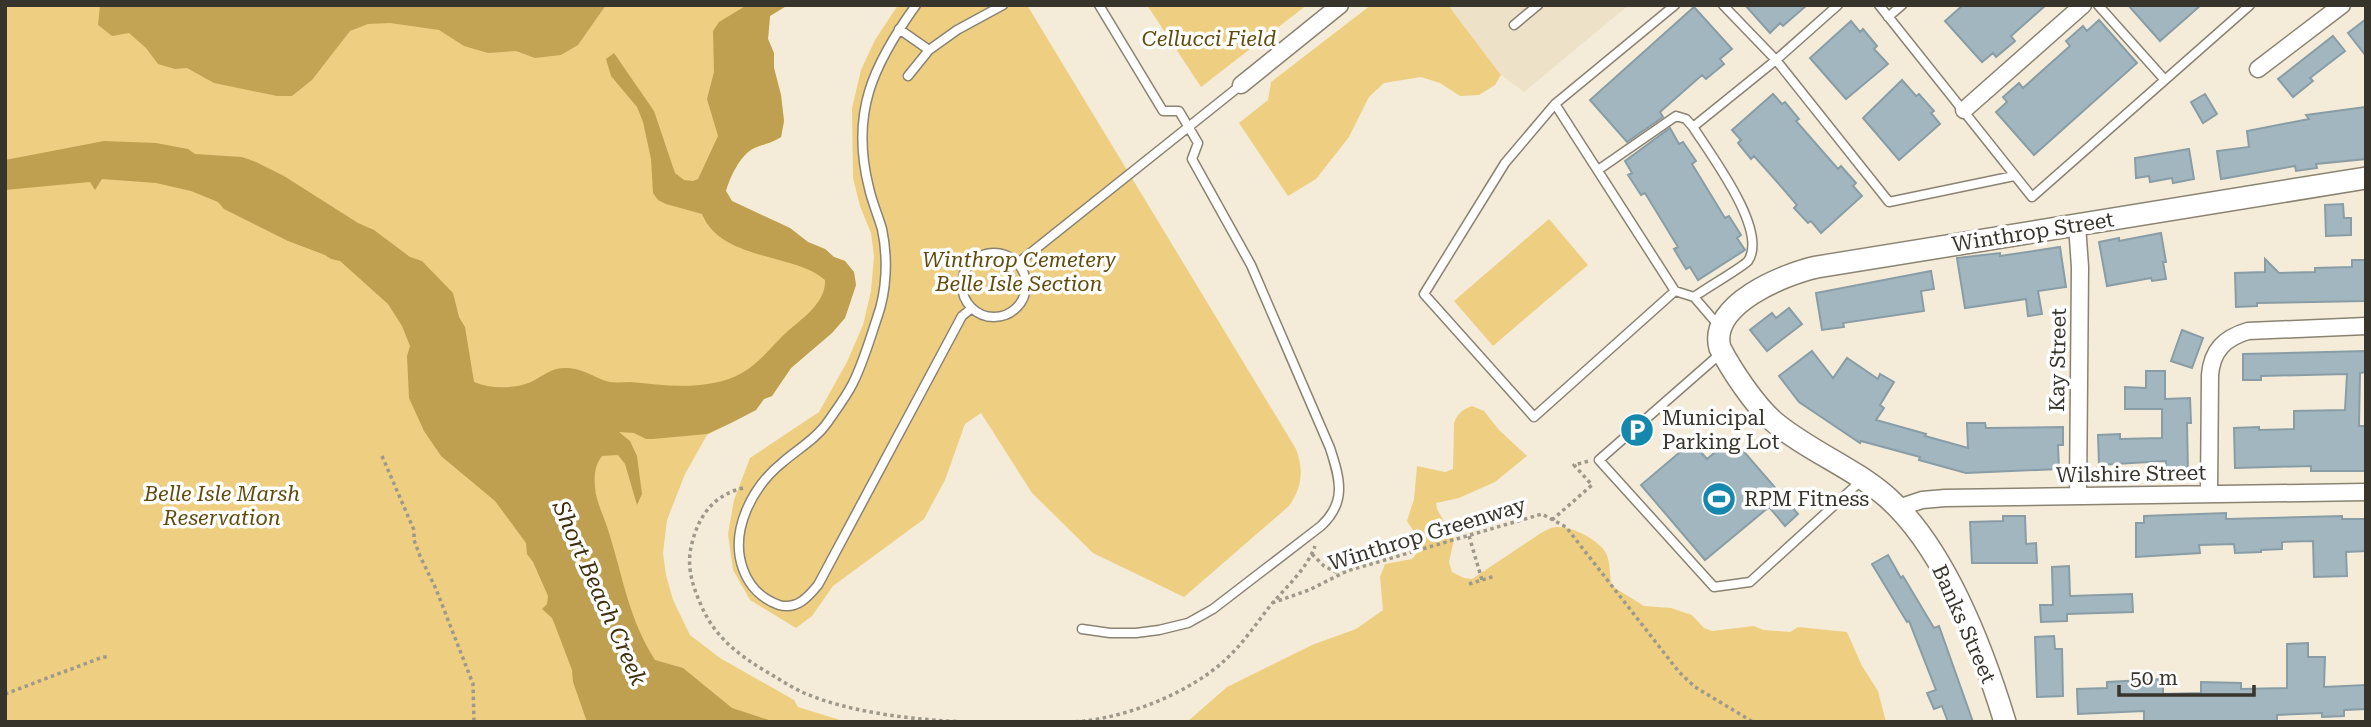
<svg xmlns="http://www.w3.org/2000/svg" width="2371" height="727" viewBox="0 0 2371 727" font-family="'Roboto Serif',serif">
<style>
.built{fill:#ede2c8}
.green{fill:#eecf81}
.forest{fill:#c3a354}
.water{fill:#bfa050}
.building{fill:#a1b6bf;stroke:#899da6;stroke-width:2}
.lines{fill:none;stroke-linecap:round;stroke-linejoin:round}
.service-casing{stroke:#8b8372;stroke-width:11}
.minor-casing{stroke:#8b8372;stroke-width:19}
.tertiary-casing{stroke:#8b8372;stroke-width:24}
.path{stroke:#9f998b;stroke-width:3.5;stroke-dasharray:3.5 3.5;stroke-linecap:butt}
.service{stroke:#fff;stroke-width:8}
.minor{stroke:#fff;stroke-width:16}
.tertiary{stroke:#fff;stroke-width:21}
.labels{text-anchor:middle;stroke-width:7;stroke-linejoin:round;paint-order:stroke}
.park-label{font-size:21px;font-style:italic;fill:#614c0c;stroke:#fff}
.street-label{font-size:21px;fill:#37342c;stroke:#fff}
.poi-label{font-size:21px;fill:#37342c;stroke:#fff;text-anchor:start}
.water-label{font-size:23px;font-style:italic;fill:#3d2f0c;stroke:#fff}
</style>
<rect width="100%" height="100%" fill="#f4ecd9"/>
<!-- built -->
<path class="built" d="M1448 5H1629L1524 92 1501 75Z"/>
<!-- green -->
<path class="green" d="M5 5H788L770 16 768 39 774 53V68L781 95 784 121 781 137C772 143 764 144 755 148 740 155 730 177 726 191L732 201 790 228 808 242 825 249 834 257 845 261 854 272 856 285 845 318 832 333 791 368 772 396 764 399 756 410 707 435 685 474 667 520 663 553 666 575 673 600 690 635 720 658 794 700 798 707 840 720 855 722H5Z
M898 5H1027L1296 449C1304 470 1302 488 1289 506L1184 597 1093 553 1032 493 981 413 965 424 945 480 924 519 833 586 812 616 796 628 750 600 733 570 728 534 734 500 750 458 819 412 847 362 863 325 871 291 874 256 871 233 860 206 853 178 852 108 861 70 875 40Z
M1147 5H1307L1201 87Z
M1371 5H1448L1501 75 1495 85 1479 95 1460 96 1440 83 1421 77 1384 83 1369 97 1349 137 1316 179 1288 196 1239 123 1268 100 1271 82Z
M1549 219 1588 265 1493 346 1454 301Z
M1472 406 1484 411 1499 430 1527 456 1495 482 1459 498 1436 503 1437 509 1454 539 1449 562 1452 572 1464 578 1472 579 1541 533C1547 530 1551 527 1557 527 1572 526 1599 540 1606 553 1611 563 1609 576 1612 586L1644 606 1671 608 1692 615 1704 628 1712 631 1754 626 1763 630 1790 632 1798 627 1847 632 1862 666 1878 691 1886 722H1187L1227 687 1312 645 1356 629 1383 610 1380 577 1385 564 1412 559 1423 546 1407 521 1414 499 1417 466 1445 472 1453 469 1454 423C1457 414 1463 409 1472 406Z"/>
<!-- forest -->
<path class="forest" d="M100 5H606L578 45 561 55 535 58 516 51 488 53 464 46 439 30 390 23 368 24 350 31 312 80 292 96H277L214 83 187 68 175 69 158 64 146 48 129 33 112 36 98 25Z"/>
<!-- water -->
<path class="water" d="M747 5H788L770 16 768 39 774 53V68L781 95 784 121 781 137C772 143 764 144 754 148 740 155 730 177 726 191L732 201 790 228 808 242 825 249 834 257 845 261 854 272 856 285 845 318 832 333 791 368 772 396 764 399 756 410 731 423 707 434 653 439H646L634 433 619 432 630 441 637 456 642 494 637 505 625 464 618 455 602 456C595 465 594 475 595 487 596 503 605 518 609 533 624 580 628 617 655 660L683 668 732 708 775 722H587L573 682 572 670 556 628 552 618 542 609 547 604 548 596 533 562 527 554 526 543 495 501 441 456 424 431 409 398 407 356 410 346 402 326 388 304 340 261 331 259 325 255 288 241 224 209 218 202 191 191 156 183 102 179 95 190 90 182 5 190V160L104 141 156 143 188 149 195 154 242 157 256 162 284 176 358 223 374 230 410 257 422 261 453 293 459 317 465 327 474 382C490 389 514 389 531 382 543 376 551 368 565 368 585 368 595 379 610 382 617 383 624 382 631 382 667 386 709 391 742 373 760 363 773 344 789 330 804 317 826 302 825 280 795 253 721 261 702 214L666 204 658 200 653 193 651 159 643 122 637 107 611 76 606 59 614 53 654 111 675 173 684 180 693 181 698 179 718 136 707 99 714 72 713 31 719 22Z"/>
<!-- building -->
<path class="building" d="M1745 5H1807L1783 26 1780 23 1770 33Z
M1963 5H2046L2011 36 2015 41 1996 57 1993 53 1982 62 1945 21Z
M2128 5H2201L2160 41Z
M1694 7 1732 49 1720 59 1724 64 1706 79 1702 75 1660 112 1663 117 1627 142 1590 100Z
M2366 19V56L2348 33Z
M2099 20 2137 63 2034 155 1996 112 2007 102 2003 97 2019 83 2023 88 2070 46 2066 41 2083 26 2087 31Z
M1851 21 1860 32 1863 29 1877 46 1874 49 1888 64 1846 99 1810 58Z
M2333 36 2345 51 2310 78 2313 81 2293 97 2278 79Z
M1902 80 1916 96 1919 94 1934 111 1931 113 1940 124 1899 160 1863 118Z
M1773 94 1782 104 1785 102 1799 119 1796 121 1838 169 1841 166 1856 183 1853 186 1862 196 1821 233 1811 221 1808 223 1794 208 1797 205 1785 191 1754 156 1751 159 1738 143 1741 140 1732 130Z
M2205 94 2217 114 2203 123 2191 102Z
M2366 107V159L2316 164 2317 168 2296 171 2295 166 2221 179 2217 151 2249 147 2247 131 2309 119 2306 115Z
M1670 128 1679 144 1683 142 1696 161 1692 164 1725 218 1729 216 1741 235 1737 238 1745 250 1698 280 1690 267 1686 269 1674 249 1678 247 1645 193 1641 195 1628 175 1632 173 1625 161Z
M2189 149 2194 179 2173 183 2172 178 2150 182 2149 176 2136 178 2135 158Z
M2343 204 2344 218H2351V235L2326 236 2325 205Z
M2161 233 2166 262H2163L2166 279 2152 281 2151 278 2107 286 2099 242 2119 238V241Z
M2060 247 2066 287 2038 291 2042 314 2028 316 2026 299 1965 308 1957 258 2000 253V256Z
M2265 259 2279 273 2315 272V268L2352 267V260H2366V301L2257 303V306L2236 307 2235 273 2265 272Z
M1931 271 1934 289 1921 291 1924 311 1843 323 1844 327 1822 330 1816 293Z
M1789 308 1802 324 1767 351 1750 330 1772 313 1776 318Z
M2182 330 2203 338 2192 368 2171 361Z
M1812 351 1833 378 1847 358 1878 379 1880 374 1894 382 1880 405 1884 408 1876 420 1926 434 1925 436 1968 448 1967 423H1985L1986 428 2063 427V445H2058L2059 469 1966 473 1919 460 1920 457 1861 441 1860 443 1799 402 1779 376Z
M2366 351V372L2360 373 2359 426H2366V471H2311V466L2235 468 2234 428 2259 427V430L2294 429V411L2345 410 2347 374 2261 376V380H2243V354Z
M2146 371H2165V399L2190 398 2191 423H2187L2188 473H2166V461L2099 465 2098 435 2120 434V439L2162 438V409H2125V387L2146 388Z
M1732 438 1798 514 1785 526 1769 507 1705 560 1641 485 1692 442 1707 459Z
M2226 513V519L2342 516V519H2366V551L2346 552 2347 576 2314 577 2313 541 2282 542V549L2261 550V552L2235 553 2234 544 2199 545 2200 553 2136 557V523H2144V516Z
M2003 516H2025L2026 544 2036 543 2037 563H1972L1970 522 2003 521Z
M1888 555 1901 578 1903 576 1934 628 1939 626 1973 722H1948L1942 706 1934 709 1927 693 1936 690 1909 621 1907 622 1872 564Z
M2069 566 2070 596 2132 594 2133 612 2067 614V621L2041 622 2040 605H2053L2052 567Z
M2054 636 2055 649H2062L2063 696 2037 697 2035 637Z
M2308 643V657H2325L2324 687 2366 685V709L2344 710V716L2322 717V713L2277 715V722H2144V711L2078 714 2077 689 2107 688V682L2163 679V694L2201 693V682L2241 683V689L2287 688V644Z"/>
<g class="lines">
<!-- service casing -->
<g class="service-casing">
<path id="service" d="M916 5C873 65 850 113 869 188 872 202 878 215 882 229 888 257 887 291 877 318 870 339 863 363 853 383 846 397 836 410 827 423 816 439 798 449 783 462 753 486 729 530 743 569 749 586 762 599 779 605 797 610 808 597 818 585L962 316 972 308
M1723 5 1776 60 1889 202 2014 176
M1879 5 2032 197 2250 5
M2098 5 2164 79
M1888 17 1902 5
M1514 25 1538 5
M899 29 929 50
M908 76 929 50 957 30 1003 5
M1555 104 1675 291 1694 297 1719 326
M1693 127 1776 60 1838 5
M1598 170 1676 116 1686 119 1693 127C1710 154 1769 231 1748 261 1743 267 1703 290 1694 297
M962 285a32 32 0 1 1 64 0a32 32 0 1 1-64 0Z
M1018 263 1241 85
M1675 291 1534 417 1424 294 1505 163 1555 104 1675 5
M1720 354 1599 460 1714 587 1750 582 1863 479
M1082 629 1110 633H1136L1159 630 1188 623 1213 609 1321 526C1347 502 1340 479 1330 448L1251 265 1192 159 1198 143 1179 111H1163L1099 5"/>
</g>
<!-- minor casing -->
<g class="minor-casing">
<path id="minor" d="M2258 69 2342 5
M1241 85 1340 5
M1964 110 2083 5
M2077 225 2080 267 2078 496
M2209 494 2210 375C2212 351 2224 338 2248 331L2366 326
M1898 508 1922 500 1945 498 2366 492"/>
</g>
<!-- tertiary casing -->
<g class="tertiary-casing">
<path id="tertiary" d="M2005 722C1983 650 1945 549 1888 498 1853 467 1808 451 1773 421 1754 404 1732 371 1720 348 1708 305 1784 274 1817 267L2366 178"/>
</g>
<!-- path -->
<path class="path" d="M382 456 414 530V540L420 556 436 589 473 684 474 722
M743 488C714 495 699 515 692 543 686 565 692 585 701 605 714 636 738 655 767 672 779 679 791 687 804 693 851 713 916 720 967 722
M1552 520 1592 485 1574 465 1589 461
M1469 536 1482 580
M1312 554 1324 566 1338 573
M1469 584 1495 576
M1272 603 1309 590 1347 571 1542 514 1566 527 1679 672 1695 687 1753 722
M5 694 103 657H110
M1019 722C1041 721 1063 723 1084 721 1130 716 1191 692 1225 660 1242 645 1256 624 1270 606 1285 588 1307 569 1315 546"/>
<!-- service -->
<use href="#service" class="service"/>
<!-- minor -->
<use href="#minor" class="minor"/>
<!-- tertiary -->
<use href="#tertiary" class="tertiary"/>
</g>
<!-- icons -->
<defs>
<g id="parking-disc" transform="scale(1.75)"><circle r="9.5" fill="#1688ad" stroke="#fff"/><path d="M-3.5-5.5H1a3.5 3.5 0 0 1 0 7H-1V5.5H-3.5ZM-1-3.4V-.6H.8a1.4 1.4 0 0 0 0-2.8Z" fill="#fff"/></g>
<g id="stadium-disc" transform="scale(1.75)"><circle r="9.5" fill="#1688ad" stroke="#fff"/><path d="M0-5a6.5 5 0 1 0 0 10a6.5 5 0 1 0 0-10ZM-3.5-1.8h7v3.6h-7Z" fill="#fff"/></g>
</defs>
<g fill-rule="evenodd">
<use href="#parking-disc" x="1637" y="430"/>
<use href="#stadium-disc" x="1719" y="499"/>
</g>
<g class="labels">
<!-- park labels -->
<g class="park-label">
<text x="1209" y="46">Cellucci Field</text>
<text x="1019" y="267">Winthrop Cemetery<tspan x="1019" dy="24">Belle Isle Section</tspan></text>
<text x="222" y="501">Belle Isle Marsh<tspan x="222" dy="24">Reservation</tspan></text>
</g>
<!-- street labels -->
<g class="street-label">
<text transform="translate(2033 232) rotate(-9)" y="7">Winthrop Street</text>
<text transform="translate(2058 360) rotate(-89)" y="7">Kay Street</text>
<text transform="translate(2131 474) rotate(-1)" y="7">Wilshire Street</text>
<text transform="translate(1427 534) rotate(-17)" y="7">Winthrop Greenway</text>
<text transform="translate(1964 624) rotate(66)" y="7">Banks Street</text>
</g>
<!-- poi labels -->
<g class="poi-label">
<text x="1662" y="425">Municipal<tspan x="1662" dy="24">Parking Lot</tspan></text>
<text x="1744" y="506">RPM Fitness</text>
</g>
<!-- water labels -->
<g class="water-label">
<text transform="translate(600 593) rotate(66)" y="8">Short Beach Creek</text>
</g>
</g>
<!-- border -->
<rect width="2371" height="727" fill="none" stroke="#37342c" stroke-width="14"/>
<!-- scale -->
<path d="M2119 685v10h135v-10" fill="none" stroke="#37342c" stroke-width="3.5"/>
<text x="2130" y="685" font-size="21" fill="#37342c" stroke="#ffffff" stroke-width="5" paint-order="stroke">50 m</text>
</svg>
